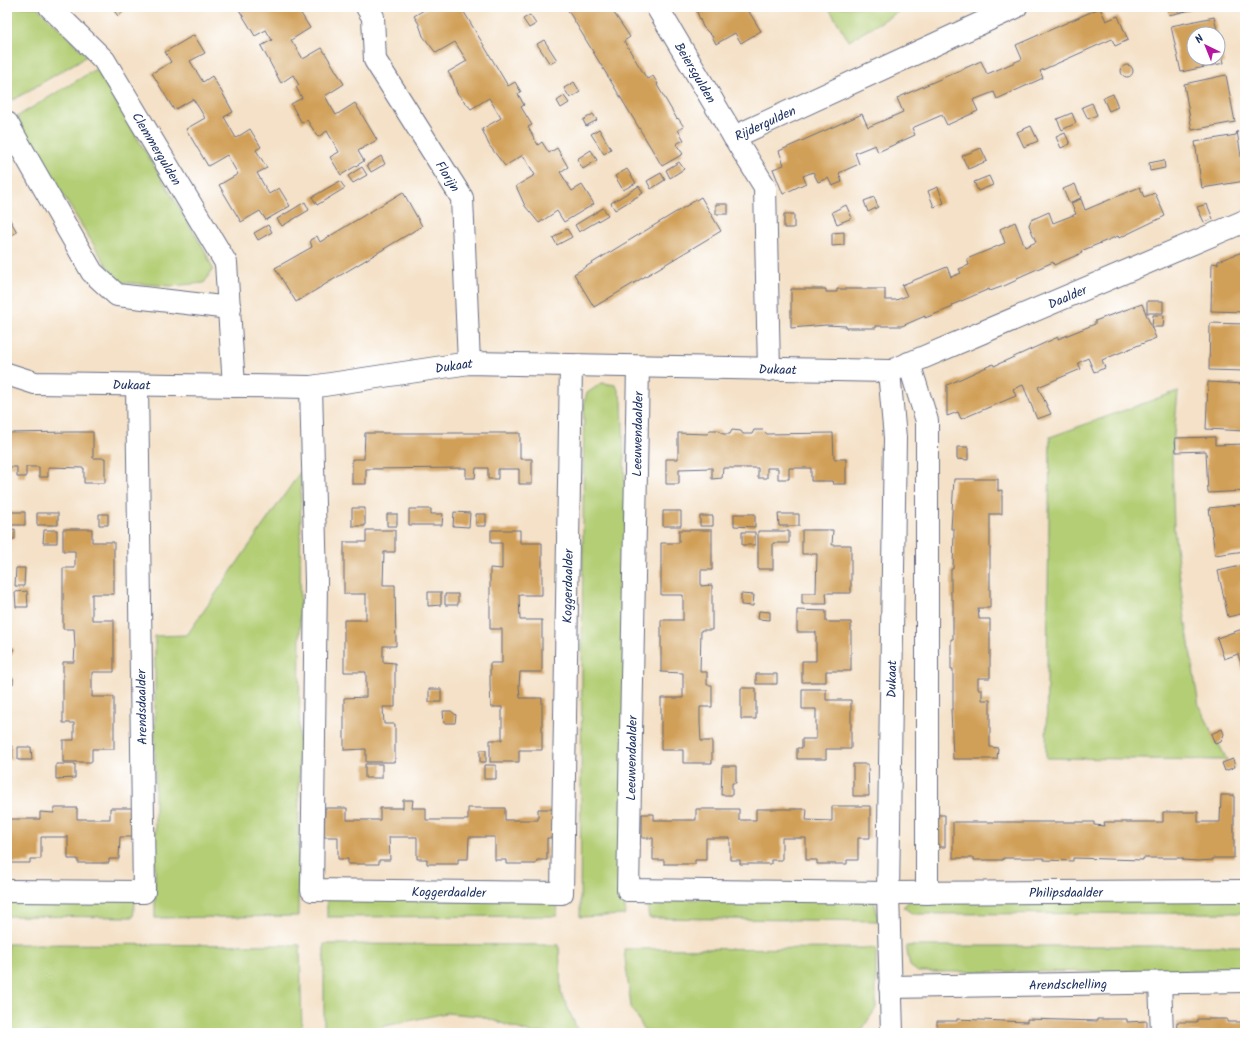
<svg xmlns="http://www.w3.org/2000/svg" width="1252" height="1040" viewBox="0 0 1252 1040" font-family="Kalam,sans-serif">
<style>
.green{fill:#b3ce75;stroke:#677e6a}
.building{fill:#d1a059}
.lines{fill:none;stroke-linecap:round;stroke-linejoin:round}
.minor-casing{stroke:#676d83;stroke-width:24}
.minor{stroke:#fff;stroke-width:22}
.labels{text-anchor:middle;stroke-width:3;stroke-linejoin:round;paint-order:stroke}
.street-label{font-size:13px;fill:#1b2f5e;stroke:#fff}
</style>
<rect width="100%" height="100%" fill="#fff"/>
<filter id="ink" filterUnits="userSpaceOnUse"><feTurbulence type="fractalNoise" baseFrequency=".025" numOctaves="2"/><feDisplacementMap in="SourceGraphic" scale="8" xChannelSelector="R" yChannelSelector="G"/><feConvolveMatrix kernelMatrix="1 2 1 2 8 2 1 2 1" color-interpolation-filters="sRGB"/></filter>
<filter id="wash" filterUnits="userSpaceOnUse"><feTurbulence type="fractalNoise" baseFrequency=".012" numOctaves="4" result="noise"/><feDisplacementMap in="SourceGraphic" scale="16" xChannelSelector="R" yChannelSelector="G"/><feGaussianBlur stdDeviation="0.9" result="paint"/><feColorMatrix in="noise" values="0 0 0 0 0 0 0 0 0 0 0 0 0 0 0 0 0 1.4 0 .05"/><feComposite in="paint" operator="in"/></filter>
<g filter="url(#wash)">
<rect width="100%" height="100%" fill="#f4e1c7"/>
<!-- green -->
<path class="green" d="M7 7H37L87 56 13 100 7 81Z
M828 7H906L849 41Z
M96 69 205 251 213 269 204 283 170 286 117 282 21 128 18 116Z
M602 383 616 385 622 401 626 512 625 915 580 917 584 403 587 393Z
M1178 391 1172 457 1174 529 1184 612 1199 706 1227 760 1046 758 1050 437Z
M301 471 298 916 155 918V636L187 635Z
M7 893H136L133 917 7 916Z
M327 895H558L557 916 327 917Z
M646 899 874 900 879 921 649 918Z
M912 899H1245V913L913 914 903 907Z
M7 944 300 945 302 1033H7Z
M324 944 559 945 561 993 579 1033H531L480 1016 446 1013 385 1026 373 1033H324Z
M906 946H1245V971L918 972 910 966Z
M876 948V1008L863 1028 856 1033H646L631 1007 624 949Z"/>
<g id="blocks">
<!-- building -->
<path class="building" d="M111 7H129L118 16Z
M240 7H297L310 28 291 40 297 49 303 59 322 48 344 84 325 96 330 105 336 115 355 103 377 140 358 151 364 161 341 175 330 157 339 152 327 131 318 137 307 120 302 123 291 104 302 98 296 87 299 85 293 75 281 83 261 46 272 40 266 30 255 36 238 8Z
M429 7H461L508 86 515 82 521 92 518 94 524 105 521 107 532 125 528 127 538 145 542 142 549 153 557 148 568 167 560 172 572 191 582 185 594 204 564 222 557 211 539 223 525 206 516 186 535 175 523 155 505 166 489 145 482 129 501 118 489 98 471 109 457 93 453 80 448 72 467 61 455 42 436 53 423 36 419 24 414 16Z
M566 7H610L630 37 624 41 647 79 653 76 658 84 657 85 677 119 678 118 684 127 678 130 684 140 676 144 683 154 662 166Z
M695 7H746L761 31 741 43 735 33 716 44 712 36 703 27Z
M1167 7H1200V8L1169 15Z
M1100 8 1106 21 1118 16 1128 40 1115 46 1112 39 1040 71 1043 78 997 99 994 92 973 100 978 111 947 125 942 115 912 128 915 135 878 152 875 145 855 153 859 164 839 173 842 182 832 186 828 178 818 182 813 172 803 176 806 183 783 194 773 169 784 165 779 151 862 114 868 127 880 122 903 112 897 98 981 61 987 74 999 69 1022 59 1016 45Z
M530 15 536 24 529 28 523 19Z
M1214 17 1218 34H1194V58H1218L1219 38 1224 63 1181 72 1171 26Z
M194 35 205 53 190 61 203 82 212 76 223 94 233 112 224 117 236 138 250 129 261 147 256 150 267 168 257 173 269 194 279 188 290 206 266 220 260 211 241 222 219 185 238 174 227 155 208 166 186 129 205 118 199 108 193 99 174 110 152 73 171 62 165 52Z
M544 40 557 60 550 64 537 44Z
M1121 71a6 6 0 1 1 12 0a6 6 0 1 1-12 0Z
M1226 75 1235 122 1192 130 1184 84Z
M574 82 580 92 570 98 564 88Z
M1113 94 1118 107 1109 111 1103 98Z
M564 96 569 103 561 108 557 101Z
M1092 103 1097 115 1088 119 1082 107Z
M1072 113 1076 123 1062 130 1057 119Z
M593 114 597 120 586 126 583 120Z
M1031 126 1038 141 1024 147 1017 132Z
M599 129 611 149 604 154 591 134Z
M1237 131 1245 181 1202 188 1195 142 1236 135Z
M1065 133 1070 144 1061 148 1056 137Z
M981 148 987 161 968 169 962 156Z
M591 150 597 160 583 169 577 159Z
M381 156 385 164 371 172 367 165Z
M1164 160 1165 168 1150 171 1149 163Z
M679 162 684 169 670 178 666 170Z
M362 167 367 175 353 183 348 176Z
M627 169 636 183 623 190 615 176Z
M661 173 665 180 651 189 647 181Z
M989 176 993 185 978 191 974 182Z
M340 181 345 188 317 205 312 197Z
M1075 184 1081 198 1069 203 1063 189Z
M639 186 643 193 615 210 611 203Z
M938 187 944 203 934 207 928 191Z
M1140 187 1144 197 1155 193 1165 216 1119 238 1118 236 1081 251 1082 253 1054 265 1053 262 1017 278V280L1004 286 990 291 989 289 952 305 953 307 925 318V316L902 326H876V328H846V326L826 325 791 328V289H826V292H837V289H885V300H896L907 296 902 285 947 267 951 277 961 273 959 269 969 265 967 259 1005 243 1000 229 1015 222 1025 247 1036 242 1029 225 1031 220 1049 212 1053 223 1076 214 1071 203 1081 199 1085 210Z
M403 192 422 226 296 302 275 268 312 247 310 240 317 236 320 242Z
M701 197 721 231 594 307 574 274Z
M874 197 878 207 868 212 864 201Z
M305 202 309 210 282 226 277 219Z
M716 204H728V214H716Z
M1207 204 1213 219 1204 222 1197 207Z
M846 205 852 218 837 224 832 212Z
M603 208 608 215 579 232 575 225Z
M784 214H794V228H784Z
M7 215 17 232 7 238Z
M268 225 272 232 258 240 254 233Z
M567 229 572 237 557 245 553 238Z
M844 232V245L832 246V233Z
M1245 251V312L1211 311 1212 263 1218 264V261Z
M1147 301H1163V313H1147Z
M1142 304 1156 338 1102 360 1105 368 1094 372 1088 358 1078 363 1081 369 1038 387 1051 414 1037 419 1023 385 1013 389 1016 396 961 419 958 412 947 416V385L993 364 994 366 1058 337V339L1095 324V321L1108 316Z
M1153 315H1164L1163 327H1152Z
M1210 323 1245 324V371L1209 370Z
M1208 382 1245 384V431L1206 429Z
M710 430H718L723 434H730L732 430 741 431 743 434H752L754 430H763L767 434 833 433 834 459H846V484H833L832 481H811V468H789V479H778V468H767V478H758V468H723L722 478 712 479V468L679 469V484H666V459H678V433L707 434Z
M70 432H93V458H105V483H84V468L48 467V477H39V467H26V477H17V467H7V433Z
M365 433H520V459H532V484H519V469H498V479H488V468H476L475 478H466V468L366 469V484H352V459H364Z
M1215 437V445L1245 444V491L1208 493 1206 451 1176 452 1175 438Z
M957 447H968V460L957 459Z
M954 479H998V491L1002 490V514H990V608H978L979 619H990V678H978V689H982V700H990V747L998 748 997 759H953L951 709H953V669H951V639H953V599H951V569H953L954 529H951Z
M1245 504V551L1215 555 1209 508Z
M352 508H365V526H352Z
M409 509H431V514H443L442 525H409Z
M663 511H681V526H663Z
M10 512H25V525H10Z
M454 512 470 513 469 527 453 526Z
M37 513H58V525H37Z
M99 514H108V525H99Z
M387 514H397V526H387Z
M476 514H486V526H476Z
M734 514H755V527L734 526Z
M778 514H799V526H779Z
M700 516H713V526H700Z
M15 529V539H7V530Z
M63 529H92V542H114V594H92V620H114V672H92V697H114V749H92V762H63V740H74V723H63V662H74L75 646 74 629H63V568H75V551H63Z
M44 530H57V543H43Z
M366 530H395V552H384L383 585H395L396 646H383V662L395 663V707H383L384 724H395V762H366V749L344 750V698L366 697V672H344V620H366V594H344V542H366Z
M491 530H520V543H542V595H519L520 620H542V672H520L519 685 520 698H542V750H519V762H490V740H502V707H491L490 685V663H502V629H490V568L502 569V543H491Z
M679 530H712V570H701V586L712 585V630H701L700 672H707V685H712V707H700V724L701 741H712V763H683V750H661V698H683V673L661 672V620H683V595H661V543H679Z
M802 530H833L832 545H851V593H826L827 604H802V593H816L817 554H802Z
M758 531H789V543H773V569H758Z
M742 532H755V545H742Z
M1245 565V613L1228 617 1218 571Z
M16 568H25L24 586H15Z
M27 591 28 607H16L15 592Z
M428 592H441V605L428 606Z
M445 594H458V605H445Z
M741 594 754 595 753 606 741 605Z
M797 610 826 611V622H851V671H826V682H802V661H816V632H797Z
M759 611 770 612V620L758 619Z
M1245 628V678L1238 654 1224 659 1217 638Z
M7 648H13V654H7Z
M756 674H777V684H756Z
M7 678H13V684L7 683Z
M741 688H756V719H741Z
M429 689H441V702H429Z
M802 689H826V700H851V749H826V759H797V748H802V739H816V709H802Z
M443 711H451L456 715 455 723H444Z
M1222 729 1224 734 1221 742 1215 744 1211 734Z
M7 746H12V760L7 759Z
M18 747H31L32 760H18Z
M480 750H486V762H480Z
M1233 759 1235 767 1225 771 1222 763Z
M56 764H75V778L56 779Z
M365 764H382V778H365Z
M853 764H868L869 796H853Z
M484 765H496V779H484Z
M722 766H736V783H732V795H721Z
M1221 795H1234V858H1213V860L1198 861 1183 860V858H1143V860L1073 858V861L1044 860V858H1003V860H974V858H953V822H1094V825L1105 826 1104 822H1163V812H1198V822H1220Z
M403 800H413L412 808H426V820H468V808H505V820H538V809H561V838H547V860H537L536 864H506V860H495V837H469L468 859H458V864H427V859H417V837H389L390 860H379V864H348V859H338V837H324L325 808H347V820H380V808H403Z
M832 806H870V838H858V860H847V864H817V860H806V838H782V860H771V864H740V860H730V838H706V860H695V864H664V860H653V838H642V814H654V820H696V809H739V820H756V809H807L806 820 832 821Z
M54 808H77V819H110V808H133V837H120L119 859H109V863H78V859H68V837H41V859H30V863H7V819H40V812L54 813Z
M929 815H945V847H929Z
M957 1019 1027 1022V1019L1097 1021V1019H1127V1022L1147 1021V1033H937V1021H957Z
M1197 1019H1227V1022H1245V1033H1176L1177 1022H1197Z"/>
</g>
</g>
<g filter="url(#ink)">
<use href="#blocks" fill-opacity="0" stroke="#676d83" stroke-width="1"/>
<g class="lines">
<!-- minor casing -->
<g class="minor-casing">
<g id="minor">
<path id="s1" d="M50 7 104 60 226 263 234 386"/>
<path id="s2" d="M367 7 373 17 375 60 462 198 469 363"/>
<path id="s3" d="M657 7 734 137"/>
<path d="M7 123 92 272 117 295 230 308"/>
<path d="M909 363 927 421V893"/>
<path id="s4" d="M638 367 628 890 888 893 1245 891"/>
<path id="s5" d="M896 369 1245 221"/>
<path id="s6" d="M769 370 765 187 734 137 1016 7"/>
<path id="s7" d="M7 374 35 383 311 387 469 363 889 371 895 438 888 893 892 1033"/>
<path id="s8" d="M311 387 316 582 312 890 562 893 571 366"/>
<path d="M7 891 144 892 137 386"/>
<path d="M1160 983 1162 1033"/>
<path id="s9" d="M890 987 1245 981"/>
</g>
</g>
<!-- minor -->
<use href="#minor" class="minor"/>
</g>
</g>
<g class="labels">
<!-- street labels -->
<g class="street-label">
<text dy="5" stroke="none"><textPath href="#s3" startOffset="76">Beiersgulden</textPath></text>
<text dy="5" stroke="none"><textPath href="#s6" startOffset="276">Rijdergulden</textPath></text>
<text dy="5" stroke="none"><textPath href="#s1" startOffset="179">Clemmergulden</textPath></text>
<text dy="5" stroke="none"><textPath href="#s2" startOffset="192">Florijn</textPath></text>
<text dy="5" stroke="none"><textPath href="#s5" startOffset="186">Daalder</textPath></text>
<text dy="5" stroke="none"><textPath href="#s7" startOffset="450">Dukaat</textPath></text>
<text dy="5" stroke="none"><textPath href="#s7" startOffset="774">Dukaat</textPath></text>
<text dy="5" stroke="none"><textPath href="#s7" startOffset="126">Dukaat</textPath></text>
<text transform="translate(637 434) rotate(-89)" y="5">Leeuwendaalder</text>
<text dy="5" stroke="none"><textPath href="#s8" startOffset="1060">Koggerdaalder</textPath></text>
<text transform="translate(891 679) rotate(-89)" y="5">Dukaat</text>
<text transform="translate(141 707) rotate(-91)" y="5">Arendsdaalder</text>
<text transform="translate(631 758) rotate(-89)" y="5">Leeuwendaalder</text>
<text dy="5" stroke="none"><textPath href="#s8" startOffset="640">Koggerdaalder</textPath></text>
<text dy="5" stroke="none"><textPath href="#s4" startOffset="961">Philipsdaalder</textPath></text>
<text dy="5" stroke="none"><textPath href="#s9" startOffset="178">Arendschelling</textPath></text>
</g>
</g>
<!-- margin -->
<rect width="1252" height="1040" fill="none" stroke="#fff" stroke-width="24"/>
<!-- north arrow -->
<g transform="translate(1206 46) rotate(317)"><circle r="19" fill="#ffffff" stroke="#a4acbf"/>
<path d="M0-3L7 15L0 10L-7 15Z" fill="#b5179e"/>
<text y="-6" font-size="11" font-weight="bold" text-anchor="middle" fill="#1b2f5e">N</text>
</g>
</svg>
